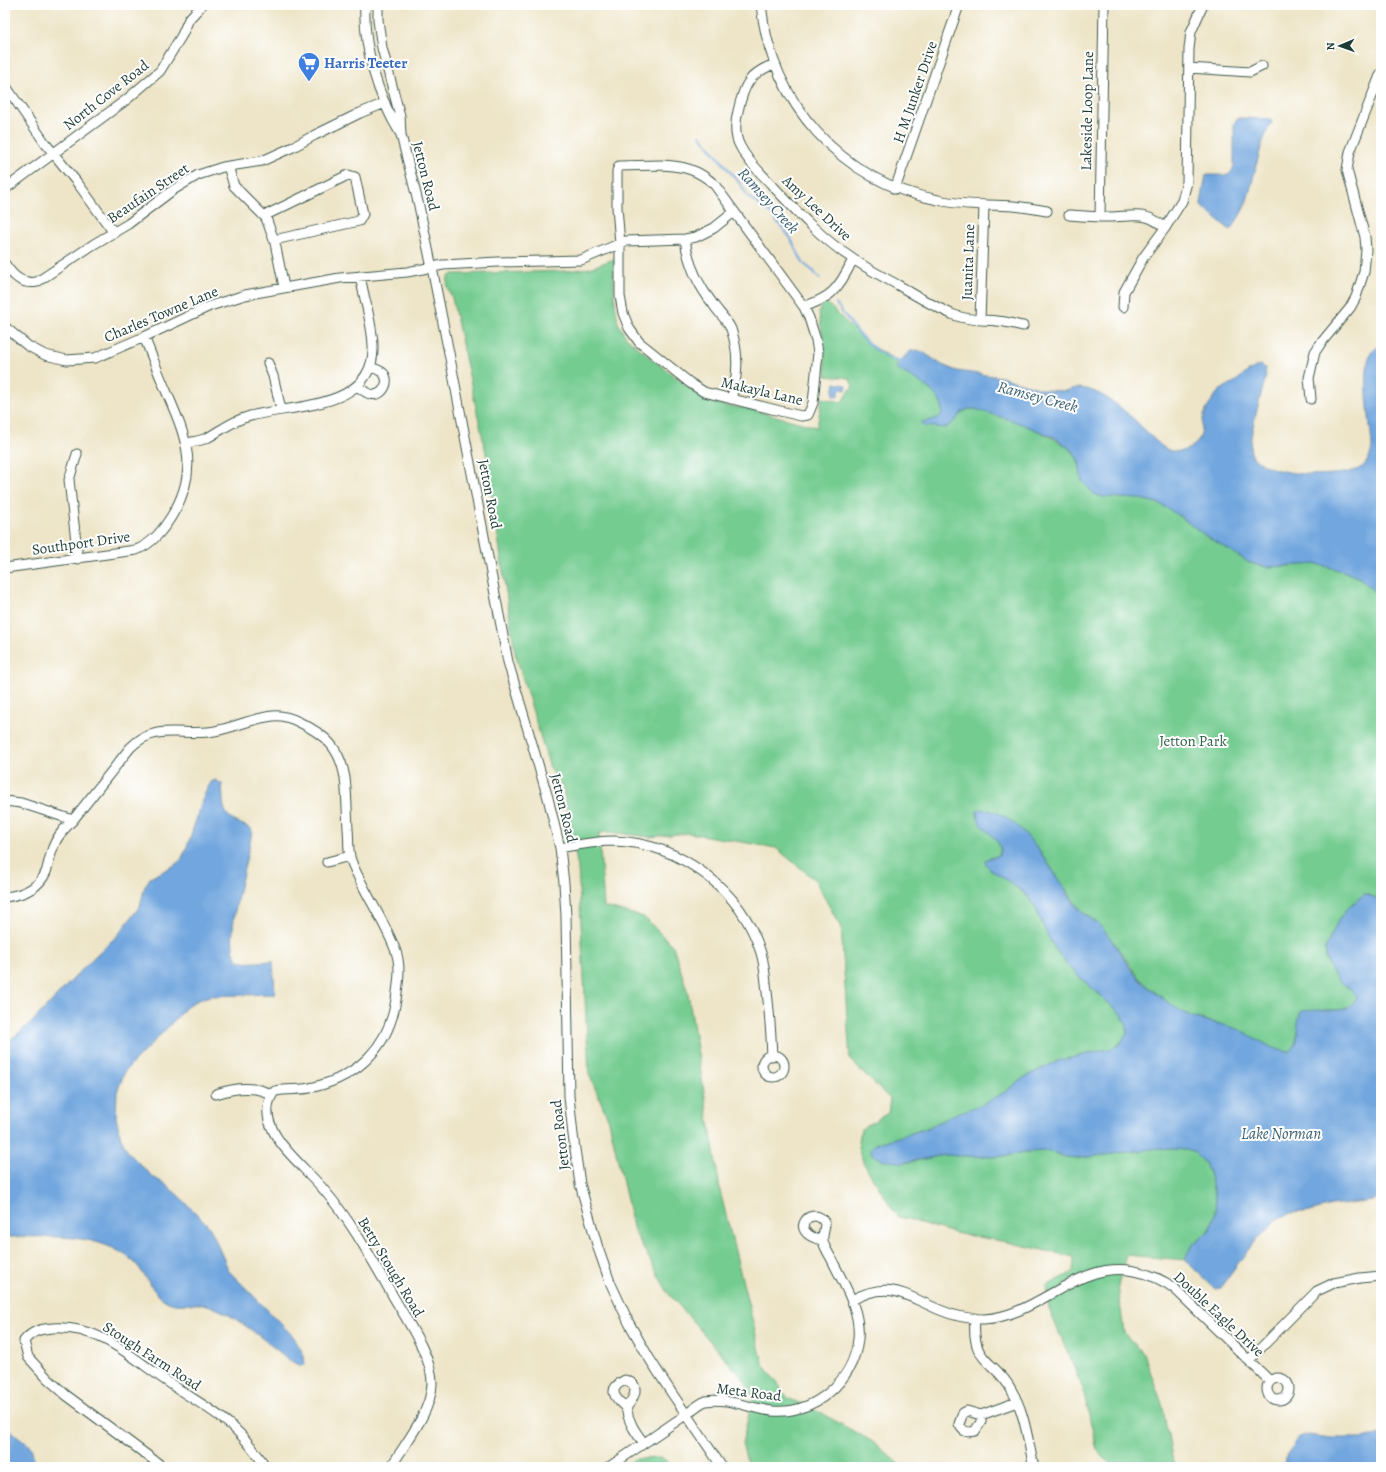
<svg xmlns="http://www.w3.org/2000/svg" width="1386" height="1472" viewBox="0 0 1386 1472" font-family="Alegreya,serif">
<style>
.green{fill:#75cc91;stroke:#4a8462}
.water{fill:#71a6de;stroke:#487289}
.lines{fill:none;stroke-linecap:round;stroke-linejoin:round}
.stream{stroke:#71a6de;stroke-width:2}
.minor-casing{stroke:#3e564a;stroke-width:11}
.minor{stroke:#fff;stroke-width:9}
.labels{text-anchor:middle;stroke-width:4;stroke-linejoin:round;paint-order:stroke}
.shop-label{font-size:15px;font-weight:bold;fill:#366cbe;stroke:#fff;text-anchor:start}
.street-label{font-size:15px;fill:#1f3d34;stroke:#fff}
.park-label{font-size:15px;fill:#34614b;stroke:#fff}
.water-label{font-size:16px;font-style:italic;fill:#3c6270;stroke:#fff}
</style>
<rect width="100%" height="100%" fill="#fff"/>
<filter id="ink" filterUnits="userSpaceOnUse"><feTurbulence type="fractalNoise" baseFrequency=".025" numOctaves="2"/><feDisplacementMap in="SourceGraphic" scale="8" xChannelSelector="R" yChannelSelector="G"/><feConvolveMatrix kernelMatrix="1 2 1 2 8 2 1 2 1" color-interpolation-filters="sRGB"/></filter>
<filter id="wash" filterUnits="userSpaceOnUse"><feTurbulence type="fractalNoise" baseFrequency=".012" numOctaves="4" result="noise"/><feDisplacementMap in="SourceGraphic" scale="16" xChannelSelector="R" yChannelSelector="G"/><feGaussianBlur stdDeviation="0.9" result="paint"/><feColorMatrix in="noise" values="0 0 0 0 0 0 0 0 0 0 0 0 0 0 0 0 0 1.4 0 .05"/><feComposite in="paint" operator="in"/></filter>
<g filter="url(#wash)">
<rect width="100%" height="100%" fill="#eee5c8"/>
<!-- green -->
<path class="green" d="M614 259V295L618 323 626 337 647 355 696 393 725 406 745 408 817 427 822 398 842 402 853 386 849 378 826 376 824 344 819 313 824 300 868 344 897 361V369C912 378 943 391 942 411 942 414 942 414 940 417 936 420 927 421 922 422L955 421C959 416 962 411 969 409 986 406 1062 438 1073 452 1080 460 1080 471 1082 481L1122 498 1140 499 1158 503 1177 514 1205 535 1250 563 1268 567 1317 564 1343 571 1360 578 1381 598V897L1377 898 1364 894 1347 909 1338 921 1325 949 1326 959 1340 982 1352 990 1356 997C1350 1016 1333 1007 1320 1011 1313 1014 1305 1019 1298 1023 1297 1033 1298 1046 1289 1052L1278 1050 1268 1046 1260 1041 1231 1027 1192 1017 1177 1009 1161 998 1138 977 1115 944 1095 922 1078 907 1042 854 1028 837 984 827C992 836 1005 844 998 856L989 858C997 866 1004 876 1012 884 1022 893 1033 898 1037 912L1061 957 1076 974 1121 1014 1127 1024V1034L1124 1039 1118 1045 1113 1048 1058 1061 1025 1077 1012 1088 991 1100 973 1108 957 1113 935 1125 900 1137 881 1142 905 1163 944 1155 994 1157 1011 1155 1024 1152 1049 1151 1066 1157 1080 1158 1159 1148 1187 1150 1195 1153 1205 1163 1209 1172 1216 1199 1215 1214 1210 1230 1195 1242 1185 1260 1126 1255 1118 1285 1124 1333 1144 1354 1162 1404 1174 1467H1113L1097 1450 1083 1389 1049 1309 1046 1286 1073 1272 1074 1257 1007 1242 954 1233 897 1216 864 1164 858 1148 861 1129 888 1113 890 1099 850 1060 841 928 815 880 776 848 689 833 650 837 608 832 599 833 604 907 644 917 673 946 688 993 721 1195 763 1363 788 1398 821 1413 873 1442 902 1467H736L747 1462 742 1443 753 1398 745 1381 668 1293 634 1231 609 1121 589 1074 578 868 563 789 550 768 515 653 493 503 487 474 488 462 452 298 447 287 448 277 453 274 566 271 590 268Z
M660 1458 675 1467H626L634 1459Z"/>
<!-- water -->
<path class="water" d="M1240 118 1271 119 1272 122C1258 145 1256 174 1247 200 1244 210 1237 221 1230 230L1201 206V203L1206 175H1228L1232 171 1234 166V124L1236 120Z
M1381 346V598L1360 578 1343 571 1317 564 1268 567 1250 563 1205 535 1177 514 1158 503 1140 499 1104 497 1094 494 1082 481 1079 462 1073 451 1056 438 1014 421 975 409H968L962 412 955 421 945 428 924 426 922 425 921 422C926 421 935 420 939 417 942 415 942 412 942 409 941 391 911 377 897 369L899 363 906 355 911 351 916 350 923 352 942 365 957 371 1001 377 1045 390 1066 391C1091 378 1127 412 1144 429 1152 436 1161 449 1172 451 1179 452 1185 451 1190 448 1206 439 1199 427 1205 413 1207 408 1211 402 1214 397 1219 389 1228 386 1236 381 1245 374 1251 368 1261 365L1265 368 1266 376C1262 393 1247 439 1251 453 1259 477 1344 480 1362 467 1366 464 1370 457 1371 452 1373 447 1371 439 1371 434 1369 416 1362 368 1371 353 1374 349 1377 347 1381 346Z
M835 383 847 385 846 390 840 389 838 396H833Z
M215 780 222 784C224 814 222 816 250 828L252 830C251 852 218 949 240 961 246 964 266 961 273 961L275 994 210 996 203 998 188 1005 171 1024 125 1071 117 1092 116 1117 121 1138 128 1152 153 1177 165 1184 179 1196 206 1223 211 1230 229 1271 293 1336 304 1355 305 1365 300 1366 291 1361C267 1343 238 1316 210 1306 194 1300 179 1310 163 1299 150 1290 145 1272 133 1261 99 1232 52 1237 10 1237L5 1239V1044L30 1024 95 956 118 935 140 906 145 886 150 878 173 866 181 860 188 844 205 793 211 782Z
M981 809C1025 811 1054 878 1078 908 1083 914 1091 918 1097 923 1104 929 1109 936 1114 944 1124 958 1134 977 1148 987 1163 998 1176 1010 1193 1017 1208 1023 1228 1024 1242 1031 1259 1039 1269 1049 1289 1052 1299 1046 1296 1034 1298 1024 1298 1020 1300 1015 1301 1011 1306 1011 1312 1010 1317 1010 1330 1010 1351 1014 1356 997L1352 990 1340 982 1332 972 1328 964 1325 949 1338 921 1347 909 1364 894 1377 898 1381 897V1195L1373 1201 1332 1206 1313 1211 1290 1213 1276 1220 1248 1250 1220 1288 1215 1289 1185 1260 1189 1250 1195 1242 1210 1230 1215 1214 1216 1200 1209 1172 1205 1163 1195 1153 1187 1150 1159 1148 1080 1158 1066 1157 1049 1151 1024 1152 1011 1155 994 1157 944 1155 902 1163 881 1159 872 1154 871 1149 875 1144 925 1129 957 1113 981 1105 1002 1094 1025 1077 1058 1061 1113 1048 1121 1043 1127 1034V1024L1121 1014 1076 974 1061 957 1048 937 1035 906 1028 896 1012 884 990 869 986 864 985 861 989 858 998 856 1001 851C999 834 976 829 977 811Z
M5 1427 8 1428 31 1447 36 1467H5Z
M1381 1434V1467H1284L1285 1459 1287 1454 1299 1438 1309 1435 1330 1438H1363Z"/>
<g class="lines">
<!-- stream -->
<path class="stream" d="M700 135 741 185 748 197 769 212 790 237 803 263 813 271 820 279
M836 304C852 325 874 359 902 362"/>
</g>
</g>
<g filter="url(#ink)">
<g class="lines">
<!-- minor casing -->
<g class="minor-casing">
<path id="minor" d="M365 5C363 48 378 97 400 133
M378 5V20L382 48 400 116 401 135 419 206 432 268 449 353 508 662 548 798 560 848 564 883 566 916 569 1096 573 1135 580 1184 598 1248 610 1282 629 1323 649 1358 671 1392 722 1467
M761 5C772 103 840 181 938 200 964 206 988 204 1013 206 1025 207 1036 209 1047 211
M775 64C749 73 744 85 738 111 735 123 734 135 740 146 747 161 760 172 771 184 796 211 822 239 853 259 868 269 883 277 898 285 916 296 935 307 954 315 971 322 988 319 1005 322 1011 323 1017 325 1023 326
M1189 68 1250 72 1262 66
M5 85 45 143 79 185 114 233
M660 165C683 166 697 169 714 184L804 307 809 318 816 340 818 353 813 403 808 415 801 416 780 411 704 392 690 383 654 354 639 342 629 328 623 313 620 296V244L617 207V171L619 166Z
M228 166 234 186 266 218 275 243 284 287
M5 189 126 100 160 71 182 35 189 19 202 5
M895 189 959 5
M1069 215C1082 216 1096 217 1109 217 1132 217 1146 210 1165 228
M264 216 348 175 355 177 363 214 359 221 274 240
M1100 217 1104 5
M685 239C688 264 697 284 713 304 718 312 727 320 731 329 739 352 738 377 731 399
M5 264C13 276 22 285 37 282L94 244 128 224 173 190 198 175 223 167 262 161 293 147 315 135 360 113 385 103
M804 307C814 303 825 299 832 292 841 284 848 270 853 259
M1123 307 1124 292 1143 258 1165 228 1182 201 1187 182 1189 49 1191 32 1203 5
M980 320 984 206
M5 327 28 346 45 355 67 360 95 358 144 337 210 306 245 295 340 278 407 272 443 265 498 262 581 260 626 241 685 239 696 237 714 228 734 212
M268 363 273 376 281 409
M357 386C361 389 366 393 370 394 383 398 392 380 382 372 379 370 374 368 370 367
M1311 399 1309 378 1315 352 1321 343 1350 308 1356 297 1364 272 1366 250 1365 237 1347 170 1350 152 1381 73
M186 443C193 442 200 441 207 438 220 431 232 421 247 417 290 404 376 411 373 345 372 322 364 298 360 276
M77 454 69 480 78 559
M5 568 136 550C152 544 162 531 171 517 200 471 187 439 167 393 159 375 152 356 144 337
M5 801 21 803 73 820C65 828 58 835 54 845 50 854 49 863 46 872 39 888 22 895 5 897
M73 820 130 748C153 724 179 735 208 732 230 730 251 718 273 716 282 715 291 718 299 722 326 735 340 748 345 778 347 795 347 812 348 829 349 838 348 848 350 857 352 865 357 874 361 882 372 904 386 926 395 949 402 966 398 983 396 1000 389 1046 359 1076 314 1087 302 1091 288 1088 275 1091 266 1101 266 1116 272 1128 279 1147 310 1173 324 1190 352 1222 372 1260 393 1296 406 1319 433 1358 432 1384 431 1413 405 1443 391 1467
M560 848C577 845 596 841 614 841 680 843 742 890 761 953 764 963 765 973 766 983 769 1007 771 1031 772 1056
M327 862 350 856
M762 1066a11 11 0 1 1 22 0a11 11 0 1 1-22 0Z
M216 1094C234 1088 255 1085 272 1095
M852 1300C890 1279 906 1296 940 1310 954 1316 969 1319 984 1319 1040 1316 1076 1260 1134 1271 1150 1274 1162 1279 1175 1289L1270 1381
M975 1318C971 1366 995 1358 1012 1391 1025 1413 1028 1442 1034 1467
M1249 1360 1317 1291 1334 1283 1360 1278 1381 1276
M1267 1389a11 11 0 1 1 22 0a11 11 0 1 1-22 0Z
M626 1408C615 1398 606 1389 625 1380 642 1385 634 1398 626 1408 629 1423 635 1432 644 1443
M981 1415V1422L975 1431C967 1433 963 1432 959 1424L963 1413 967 1411 981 1415 1017 1402
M163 1467 66 1395 48 1379 28 1357 24 1341C32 1331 40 1329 53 1328 101 1325 133 1359 171 1384 192 1399 216 1411 235 1429 247 1440 257 1454 266 1467
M609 1467C634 1450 659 1433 684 1416 690 1412 699 1403 706 1401 728 1397 751 1409 772 1411 814 1415 854 1381 858 1339 861 1310 844 1285 832 1260 829 1254 824 1247 823 1241 822 1236 825 1229 825 1223 813 1203 785 1232 822 1240"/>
</g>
<!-- minor -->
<use href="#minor" class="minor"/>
</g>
</g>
<!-- icons -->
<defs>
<g id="supermarket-pin" transform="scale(1.15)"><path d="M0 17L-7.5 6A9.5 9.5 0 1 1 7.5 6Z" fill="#3f7fe0" stroke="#fff"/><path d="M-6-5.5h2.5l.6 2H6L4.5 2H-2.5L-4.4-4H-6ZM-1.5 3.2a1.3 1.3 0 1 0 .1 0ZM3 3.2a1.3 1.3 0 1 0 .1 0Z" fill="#fff"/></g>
</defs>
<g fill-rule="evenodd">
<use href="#supermarket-pin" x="309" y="63"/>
</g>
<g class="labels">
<!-- shop labels -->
<g class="shop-label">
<text x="324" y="68">Harris Teeter</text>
</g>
<!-- street labels -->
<g class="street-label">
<text transform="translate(915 92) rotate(-71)" y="5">H M Junker Drive</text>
<text transform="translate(106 95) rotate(-38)" y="5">North Cove Road</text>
<text transform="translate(1087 111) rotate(-89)" y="5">Lakeside Loop Lane</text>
<text transform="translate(426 176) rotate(76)" y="5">Jetton Road</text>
<text transform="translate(148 193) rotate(-34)" y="5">Beaufain Street</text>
<text transform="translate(817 208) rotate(43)" y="5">Amy Lee Drive</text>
<text transform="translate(968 262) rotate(-88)" y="5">Juanita Lane</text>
<text transform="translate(161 314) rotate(-23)" y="5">Charles Towne Lane</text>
<text transform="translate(762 391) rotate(13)" y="5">Makayla Lane</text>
<text transform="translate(490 494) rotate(79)" y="5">Jetton Road</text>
<text transform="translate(81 543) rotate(-8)" y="5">Southport Drive</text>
<text transform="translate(564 808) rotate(76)" y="5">Jetton Road</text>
<text transform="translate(560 1135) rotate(-97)" y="5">Jetton Road</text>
<text transform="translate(391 1267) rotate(59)" y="5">Betty Stough Road</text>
<text transform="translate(1219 1314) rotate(43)" y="5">Double Eagle Drive</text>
<text transform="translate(152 1356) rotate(33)" y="5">Stough Farm Road</text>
<text transform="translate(749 1392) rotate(7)" y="5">Meta Road</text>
</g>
<!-- park labels -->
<g class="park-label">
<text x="1193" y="746">Jetton Park</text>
</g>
<!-- water labels -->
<g class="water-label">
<text transform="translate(769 200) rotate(48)" y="6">Ramsey Creek</text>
<text transform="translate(1038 396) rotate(15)" y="6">Ramsey Creek</text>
<text x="1281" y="1139">Lake Norman</text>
</g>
</g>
<!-- margin -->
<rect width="1386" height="1472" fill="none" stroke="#fff" stroke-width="20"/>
<!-- north arrow -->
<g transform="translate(1340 46) rotate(268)" stroke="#ffffff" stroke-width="3" paint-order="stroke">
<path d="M0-3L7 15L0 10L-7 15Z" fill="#1f3d34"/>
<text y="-6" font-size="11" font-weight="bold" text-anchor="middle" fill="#1f3d34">N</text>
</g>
</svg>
